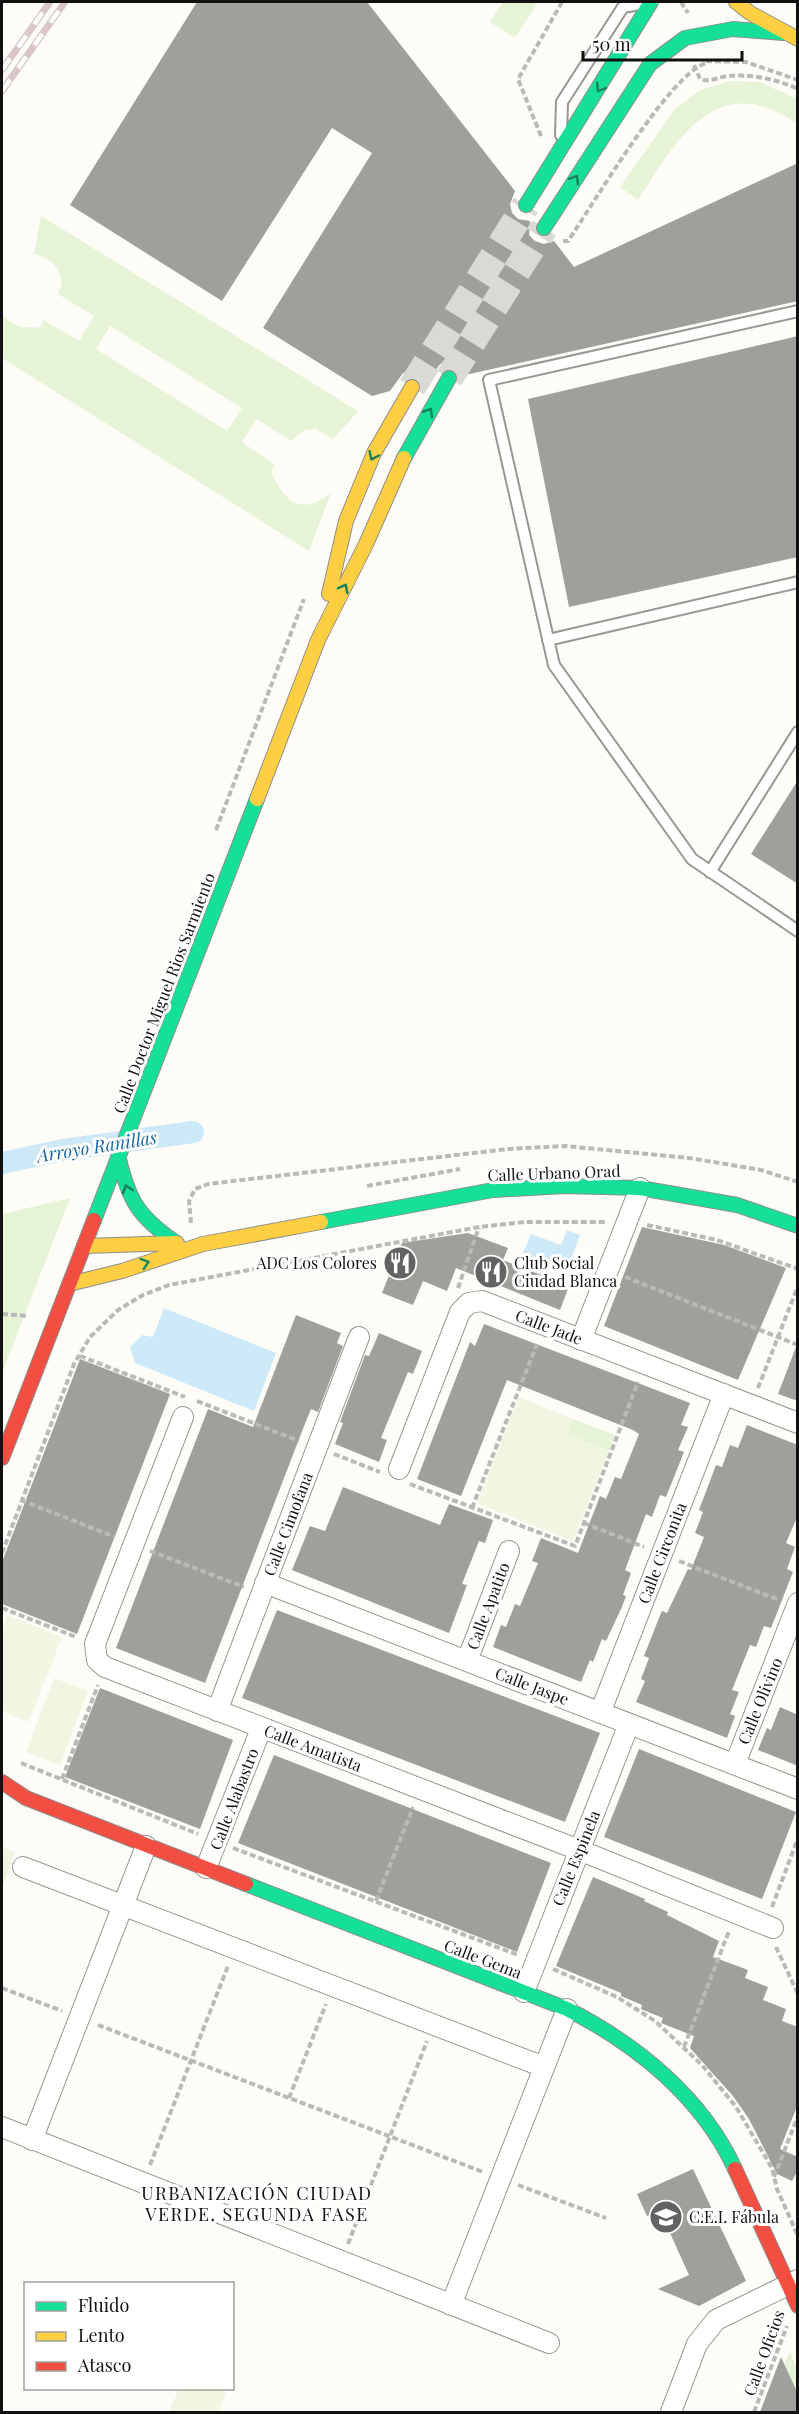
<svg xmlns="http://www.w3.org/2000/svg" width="799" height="2414" viewBox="0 0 799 2414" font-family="'Playfair Display',serif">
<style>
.green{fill:#e7f3d7;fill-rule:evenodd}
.pitch{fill:#f0f6e1}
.water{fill:#cde8f7}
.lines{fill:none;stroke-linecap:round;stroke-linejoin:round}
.canal{stroke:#cde8f7;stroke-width:22}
.building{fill:#a19f9c}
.secondary-tunnel{stroke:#dad9d4;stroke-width:28;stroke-dasharray:28 14;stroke-linecap:butt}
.lane-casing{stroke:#979795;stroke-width:14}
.street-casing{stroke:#979795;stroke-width:22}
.fast-casing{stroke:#8e8d8b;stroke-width:16}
.slow-casing{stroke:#8e8d8b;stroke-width:16}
.jam-casing{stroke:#8e8d8b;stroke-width:16}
.path{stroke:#b9b9b8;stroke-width:4;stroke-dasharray:6 3;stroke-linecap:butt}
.lane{stroke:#fffffe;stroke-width:10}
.street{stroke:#fffffe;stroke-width:20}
.fast{stroke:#16e098;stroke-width:14}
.slow{stroke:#ffcf43;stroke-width:14}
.jam{stroke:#f24e42;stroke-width:14}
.rail-casing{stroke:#d9c6c7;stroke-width:7}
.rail{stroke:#fff;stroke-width:4.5;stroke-dasharray:14;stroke-linecap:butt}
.oneway{stroke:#14835b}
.labels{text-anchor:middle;stroke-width:6;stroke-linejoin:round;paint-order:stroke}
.street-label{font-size:16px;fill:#111;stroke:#fff}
.poi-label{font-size:16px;fill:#111;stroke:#fff;text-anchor:start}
.water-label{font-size:18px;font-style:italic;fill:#1768a6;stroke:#fff}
.neighbourhood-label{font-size:18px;letter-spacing:1.5px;fill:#111;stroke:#fff}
</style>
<rect width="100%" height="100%" fill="#fdfcf7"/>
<!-- green -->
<path class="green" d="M503 2H538L515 38 490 22Z
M730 81 760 82 797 99V123C788 118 779 112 769 109 704 83 667 157 638 200L620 187 675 109 700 90Z
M41 216 358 411 333 439 316 429 305 430 291 441 257 419 242 442 275 465 271 472C286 503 301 516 331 493L309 551 2 358V313C10 326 25 329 40 327L44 320 79 341 94 316 58 294C68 274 53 258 34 254ZM110 326 242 408 227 431 96 349Z
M70 1198 2 1373V1214Z
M573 1419 615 1435 609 1451 567 1434Z
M790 2352 797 2370V2394L784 2364Z"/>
<!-- pitch -->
<path class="pitch" d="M519 1397 573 1419 567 1434 609 1451 573 1541 477 1503Z
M7 1615 62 1637 28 1722 2 1711V1630Z
M54 1678 88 1691 60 1765 26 1752Z
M2 1847 15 1852 2 1889Z
M179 2389V2388L227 2389 218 2412H169Z"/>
<!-- water -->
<path class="water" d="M567 1230 580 1235 566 1273 522 1256 531 1234 561 1245Z
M164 1308 276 1353 254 1411 135 1363 130 1347 142 1335 153 1337Z"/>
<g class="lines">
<!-- canal -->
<path class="canal" d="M2 1163 63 1150 193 1132"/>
</g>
<!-- building -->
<path class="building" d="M197 2H367L515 191 510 204 512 213 518 219 530 221 529 235 535 241 544 244 554 241 574 267 798 163V301L465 375 458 364 448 362 440 364 427 383 421 373 411 371 403 373 390 391 372 396 263 328 372 153 332 128 222 301 70 205Z
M798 336V557L569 607 528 399Z
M798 780V884L751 854Z
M642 1227 724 1245 786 1268 738 1380 604 1326Z
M468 1233 508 1248 503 1260 569 1286 560 1310 456 1268 447 1291 423 1281 413 1305 382 1293 402 1243Z
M296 1315 341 1333 337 1343 343 1346 318 1412 311 1409 306 1421 205 1683 116 1648 208 1409 253 1427Z
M484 1324 690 1403 681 1425 688 1427 678 1450 684 1452 666 1497 660 1495 652 1517 646 1514 625 1570 631 1573 623 1595 626 1596 622 1607 606 1641 602 1639 593 1662 590 1660 581 1682 493 1647 501 1625 506 1627 515 1604 520 1606 538 1563 532 1561 541 1538 578 1553 600 1496 606 1499 615 1477 621 1479 639 1434 633 1430 507 1380 461 1496 417 1479 470 1342 475 1346Z
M379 1333 422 1351 413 1374 408 1372 381 1438 387 1440 379 1462 335 1444 343 1423 340 1422 365 1355 369 1356Z
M796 1347H798V1401L778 1394Z
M80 1359 170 1394 77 1634 2 1604V1562Z
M747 1425 798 1445V1515L786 1543 795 1547 787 1569 793 1572 771 1628 764 1626 756 1647 750 1645 732 1690 739 1692 730 1714 735 1716 727 1738 636 1702 645 1681 641 1679 649 1658 644 1656 657 1623 662 1611 667 1613 688 1569 691 1570 704 1537 695 1533 703 1512 699 1510 716 1465 722 1467 730 1445 738 1448Z
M343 1487 440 1525 449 1504 493 1520 485 1543 479 1541 462 1584 467 1585 449 1633 292 1570 310 1526 325 1531Z
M277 1610 600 1733 565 1822 242 1698Z
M100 1688 233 1740 200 1829 65 1777Z
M780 1707 798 1715V1766L758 1750 767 1728 771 1730Z
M639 1749 796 1812 762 1899 604 1837Z
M274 1755 551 1863 517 1952 238 1843Z
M593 1877 645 1899 644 1901 668 1912 667 1915 719 1941 713 1957 748 1970 745 1978 768 1987 763 2000 786 2009 782 2021 798 2027V2104L780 2149 798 2157V2170L792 2181 777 2174 749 2119 733 2096 690 2048 694 2036 661 2023 663 2018 641 2009 642 2005 621 1996V1993L556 1966Z
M693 2169 746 2281 699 2306 658 2289 689 2275 660 2211 647 2216 637 2194Z
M781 2357 798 2394V2412H760Z"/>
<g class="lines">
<!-- secondary-tunnel -->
<path class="secondary-tunnel" d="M449 378 544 228
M412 387 526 205"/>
<!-- lane casing -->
<g class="lane-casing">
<path id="lane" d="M561 135 562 102 623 7 645 3
M798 311 489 380 554 665 692 859 798 931
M548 640 798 582
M710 872 798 732"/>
</g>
<!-- street casing -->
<g class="street-casing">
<path id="street" d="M581 1340 640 1188
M183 1417 95 1644 97 1660 105 1667 579 1850 773 1928
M399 1469 460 1312 469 1303 482 1301 798 1423
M265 1583 798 1789
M467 1661 509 1551
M217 1711 359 1337
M600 1713 724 1394
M735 1764 798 1603
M23 1867 544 2067
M206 1868 261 1729
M524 1992 629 1724
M2 2127 549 2343
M32 2140 146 1846
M451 2305 567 2009
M671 2412 697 2344 716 2320 798 2280"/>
</g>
<!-- fast casing -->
<g class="fast-casing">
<path id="fast" d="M526 205 651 2
M544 228 650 64 685 38 733 29 783 33
M404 458 449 378
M119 1159C129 1201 139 1217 175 1242
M94 1220 257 799
M321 1222 493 1190 565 1186 640 1188 737 1205 798 1226
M246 1884 567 2009C636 2044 702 2097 735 2169"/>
</g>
<!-- slow casing -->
<g class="slow-casing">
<path id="slow" d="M736 2 750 13 798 39
M329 594 346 521 374 453 412 387
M257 799 318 640 366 544 404 458
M84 1246 177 1243
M69 1284 122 1271 203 1244 321 1222"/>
</g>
<!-- jam casing -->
<g class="jam-casing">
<path id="jam" d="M2 1458 94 1220
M2 1782 26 1798 246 1884
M735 2169 798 2306"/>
</g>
<!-- path -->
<path class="path" d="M681 2 688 13
M706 61 746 62 798 80
M694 65 700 79C710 83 718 77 728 76 752 74 776 79 798 89
M541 136 518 79 562 2
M563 241H568C594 203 669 75 706 63
M216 830 304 599
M367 1186 460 1169
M191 1223 189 1201 195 1189 208 1184 508 1149 565 1146 689 1158 761 1170 798 1182
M647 1225 717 1240 798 1269
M625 1277 798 1345
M458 1288 479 1227
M2 1314 29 1316
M80 1356 185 1397
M758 1388 798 1286
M197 1401 299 1441
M334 1454 380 1472
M410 1484 575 1546 638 1382
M21 1500 115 1537
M472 1508 537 1344
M584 1523 644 1547
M150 1551 244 1587
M2 1553 74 1364 90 1337 118 1310 143 1295 169 1285 479 1227 525 1222H607
M679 1561 779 1600
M2 1608 76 1637
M21 1763 198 1834
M62 1779 98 1685
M233 1848 518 1955
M376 1901 413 1807
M772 1907 798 1838
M776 1947 798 1994
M553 1969 617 1997 655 2021 702 2065 736 2107 772 2168 777 2189 798 2236
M2 1988 62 2011
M98 2025 483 2172
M684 2047 729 1931
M289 2098 326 2004
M150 2165 228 1966
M774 2177 798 2116
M518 2185 606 2218
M348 2244 427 2041
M754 2412 787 2326"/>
<!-- lane -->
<use href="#lane" class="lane"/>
<!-- street -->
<use href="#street" class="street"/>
<!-- fast -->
<use href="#fast" class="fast"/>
<!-- slow -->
<use href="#slow" class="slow"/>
<!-- jam -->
<use href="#jam" class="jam"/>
<!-- rail casing -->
<g class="rail-casing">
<path id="rail" d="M2 70 50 2
M2 91 65 2"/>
</g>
<!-- rail -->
<use href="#rail" class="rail"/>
</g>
<!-- one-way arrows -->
<defs><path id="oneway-chevron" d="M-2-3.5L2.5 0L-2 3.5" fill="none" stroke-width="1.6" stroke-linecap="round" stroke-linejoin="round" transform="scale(1.5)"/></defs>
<g class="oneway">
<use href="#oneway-chevron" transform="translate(600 88) rotate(122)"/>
<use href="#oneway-chevron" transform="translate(575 179) rotate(-58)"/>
<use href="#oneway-chevron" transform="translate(429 412) rotate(-59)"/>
<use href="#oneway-chevron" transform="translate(373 456) rotate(115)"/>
<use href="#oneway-chevron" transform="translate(344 588) rotate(-63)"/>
<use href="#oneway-chevron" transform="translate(127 1189) rotate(-108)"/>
<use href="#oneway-chevron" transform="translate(145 1263) rotate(-18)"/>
</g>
<!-- icons -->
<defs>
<g id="restaurant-disc" transform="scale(1.725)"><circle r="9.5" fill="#646362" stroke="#fff"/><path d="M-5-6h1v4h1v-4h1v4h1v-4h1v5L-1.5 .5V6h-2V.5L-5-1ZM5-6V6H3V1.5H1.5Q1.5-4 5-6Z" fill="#fff"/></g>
<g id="school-disc" transform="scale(1.725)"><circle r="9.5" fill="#646362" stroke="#fff"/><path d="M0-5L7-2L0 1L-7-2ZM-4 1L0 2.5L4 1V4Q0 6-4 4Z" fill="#fff"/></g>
</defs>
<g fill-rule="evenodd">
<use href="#restaurant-disc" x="400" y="1263"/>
<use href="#restaurant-disc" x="491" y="1272"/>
<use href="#school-disc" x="666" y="2217"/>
</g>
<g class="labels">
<!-- street labels -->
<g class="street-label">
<text transform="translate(164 993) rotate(-69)" y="6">Calle Doctor Miguel Rios Sarmiento</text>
<text transform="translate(554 1173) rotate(-2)" y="6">Calle Urbano Orad</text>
<text transform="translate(549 1327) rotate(21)" y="6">Calle Jade</text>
<text transform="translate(288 1524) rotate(-69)" y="6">Calle Cimofana</text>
<text transform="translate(662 1553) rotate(-69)" y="6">Calle Circonita</text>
<text transform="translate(488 1606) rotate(-69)" y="6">Calle Apatito</text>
<text transform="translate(532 1686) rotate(21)" y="6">Calle Jaspe</text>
<text transform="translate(760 1701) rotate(-68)" y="6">Calle Olivino</text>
<text transform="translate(313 1748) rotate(21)" y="6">Calle Amatista</text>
<text transform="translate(234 1799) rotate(-69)" y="6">Calle Alabastro</text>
<text transform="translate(576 1858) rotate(-68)" y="6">Calle Espinela</text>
<text transform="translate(483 1959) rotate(21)" y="6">Calle Gema</text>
<text transform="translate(764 2353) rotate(-70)" y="6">Calle Oficios</text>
</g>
<!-- poi labels -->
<g class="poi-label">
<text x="377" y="1269" text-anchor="end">ADC Los Colores</text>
<text x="514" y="1269">Club Social<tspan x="514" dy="18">Ciudad Blanca</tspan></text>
<text x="689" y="2223">C.E.I. Fábula</text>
</g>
<!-- water labels -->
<g class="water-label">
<text transform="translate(97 1147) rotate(-9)" y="6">Arroyo Ranillas</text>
</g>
<!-- neighbourhood labels -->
<g class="neighbourhood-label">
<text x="257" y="2200">URBANIZACIÓN CIUDAD<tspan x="257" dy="21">VERDE. SEGUNDA FASE</tspan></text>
</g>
</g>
<!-- border -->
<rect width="799" height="2414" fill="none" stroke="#111111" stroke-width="6"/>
<!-- legend -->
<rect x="24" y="2282" width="210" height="108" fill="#ffffff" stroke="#a0a0a0" stroke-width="1.5"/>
<rect x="36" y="2302" width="30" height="9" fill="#16e098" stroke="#a0a0a0" stroke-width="1.5"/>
<text x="78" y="2312" font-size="18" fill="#111111">Fluido</text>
<rect x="36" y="2332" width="30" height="9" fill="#ffcf43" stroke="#a0a0a0" stroke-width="1.5"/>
<text x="78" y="2342" font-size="18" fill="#111111">Lento</text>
<rect x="36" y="2362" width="30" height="9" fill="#f24e42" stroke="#a0a0a0" stroke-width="1.5"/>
<text x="78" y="2372" font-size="18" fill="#111111">Atasco</text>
<!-- scale -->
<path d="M583 51v9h159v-9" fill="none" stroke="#111111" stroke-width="3"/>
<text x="592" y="51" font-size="18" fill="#111111" stroke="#ffffff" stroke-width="4.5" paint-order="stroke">50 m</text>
</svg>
